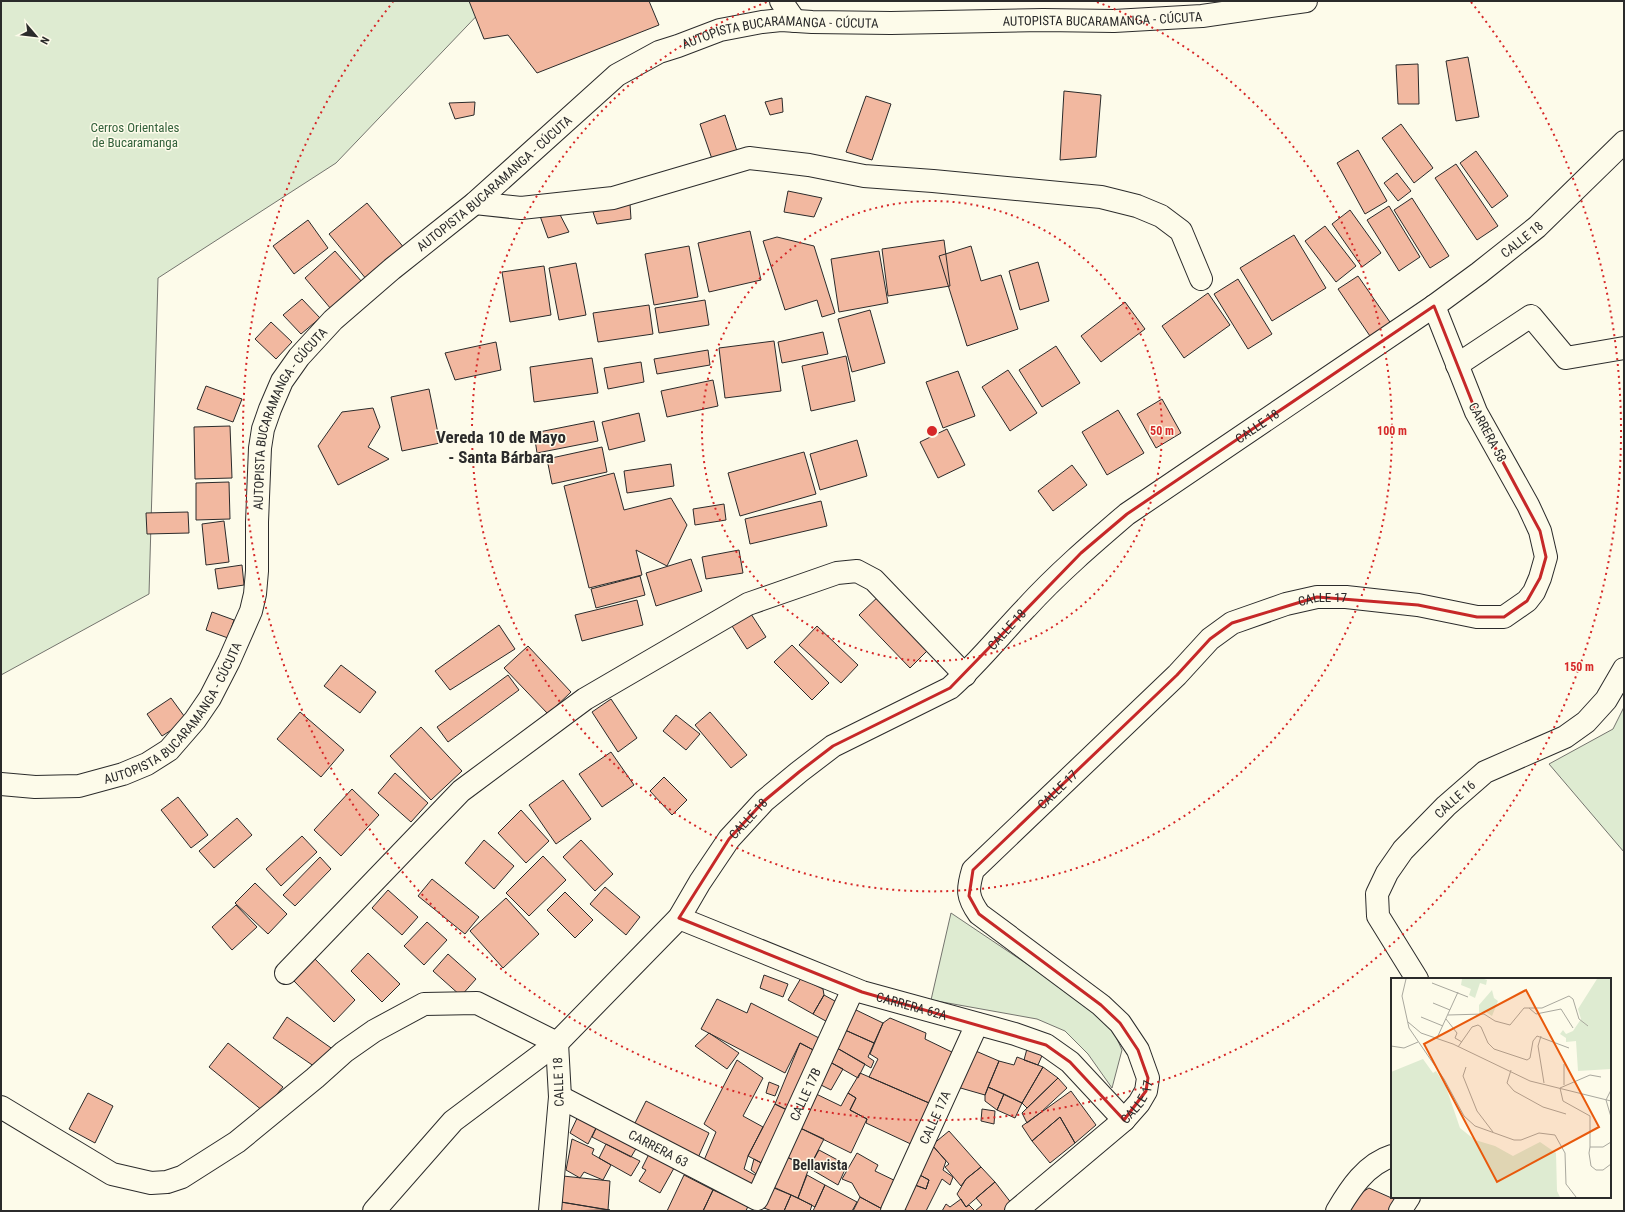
<svg xmlns="http://www.w3.org/2000/svg" width="1625" height="1212" viewBox="0 0 1625 1212" font-family="'Roboto Condensed',sans-serif">
<style>
.green{fill:#deebd1;stroke:#74746e}
.building{fill:#f2b8a0;stroke:#2b2b2b}
.lines{fill:none;stroke-linecap:round;stroke-linejoin:round}
.minor-casing{stroke:#2b2b2b;stroke-width:24}
.highway-casing{stroke:#2b2b2b;stroke-width:24}
.minor{stroke:#fdfbea;stroke-width:22}
.highway{stroke:#fdfbea;stroke-width:22}
.marked{fill:none;stroke:#c62828;stroke-width:3;stroke-linejoin:round}
.ring{fill:none;stroke:#d62828;stroke-width:2;stroke-dasharray:2 4}
.labels{text-anchor:middle;stroke-width:3;stroke-linejoin:round;paint-order:stroke}
.street-label{font-size:13px;fill:#2b2b2b;stroke:#fdfbea}
.park-label{font-size:13px;fill:#34623c;stroke:#fdfbea}
.neighbourhood-label{font-size:14px;font-weight:bold;fill:#2b2b2b;stroke:#fdfbea}
.district-label{font-size:17px;font-weight:bold;fill:#2b2b2b;stroke:#fdfbea}
.inset-road{fill:none;stroke:#a9a89e;stroke-width:1}
.view{fill:#e8590c;fill-opacity:0.15;stroke:#e8590c;stroke-width:2}
.inset-edge{fill:none;stroke:#2b2b2b;stroke-width:2}
.centre{fill:#d62828;stroke:#fdfbea;stroke-width:2}
.ring-label{font-size:12px;text-anchor:middle;font-weight:bold;fill:#d62828;stroke:#fdfbea;stroke-width:3;stroke-linejoin:round;paint-order:stroke}
</style>
<rect width="100%" height="100%" fill="#fdfbea"/>
<!-- green -->
<path class="green" d="M1 1H494L488 4 336 163 158 278 149 594 1 675Z
M1624 707V852L1549 764 1613 729Z
M951 913 1085 1003 1112 1028 1122 1050 1112 1088 1088 1054 1065 1031 1037 1019 931 1000Z"/>
<!-- building -->
<path class="building" d="M469 1H649L659 25 537 73 508 35 484 39Z
M1468 57 1479 117 1456 121 1446 61Z
M1418 64 1419 104H1398L1396 65Z
M1064 91 1101 95 1096 157 1060 160Z
M866 96 891 104 872 160 846 152Z
M782 98 783 112 770 115 765 102Z
M475 102 474 115 455 119 449 103Z
M725 115 737 151 712 159 700 124Z
M1401 124 1433 168 1414 183 1382 138Z
M1358 150 1387 201 1365 214 1337 163Z
M1476 151 1508 196 1492 208 1460 163Z
M1456 164 1498 226 1477 240 1435 178Z
M1397 173 1411 191 1398 201 1384 183Z
M788 191 822 198 814 217 784 212Z
M1412 198 1449 256 1430 268 1394 210Z
M367 203 405 249 367 280 329 234Z
M630 204 631 219 597 224 593 212Z
M1389 206 1420 257 1399 271 1367 220Z
M556 207 569 232 548 238 540 216Z
M1350 210 1381 253 1362 267 1332 224Z
M308 220 328 248 294 274 273 246Z
M1325 226 1356 266 1336 282 1305 241Z
M750 231 761 280 709 292 698 243Z
M1294 235 1326 288 1272 321 1240 268Z
M777 237 814 246 835 313 822 317 817 300 785 310 763 241Z
M944 240 950 286 888 296 882 249Z
M689 246 698 297 654 305 645 254Z
M971 246 981 281 1001 275 1018 329 967 346 939 256Z
M335 251 362 282 331 309 305 278Z
M879 251 888 303 839 312 831 259Z
M1038 262 1049 301 1020 310 1009 271Z
M576 263 586 315 559 320 549 268Z
M544 266 551 315 510 322 502 272Z
M1358 276 1392 325 1372 339 1338 289Z
M1238 279 1272 334 1248 349 1214 294Z
M1208 293 1230 325 1184 358 1162 326Z
M302 299 320 318 301 334 283 315Z
M705 300 709 325 659 333 655 308Z
M1125 302 1145 329 1101 362 1081 336Z
M649 305 653 334 598 342 593 313Z
M870 310 885 363 852 372 838 319Z
M271 322 292 342 276 359 255 339Z
M823 332 828 354 782 363 778 342Z
M774 341 781 391 725 398 719 348Z
M496 342 501 370 455 380 445 353Z
M1056 346 1080 383 1042 407 1019 370Z
M708 350 710 365 657 374 654 359Z
M846 356 855 401 811 411 802 366Z
M592 358 598 393 534 402 530 367Z
M641 362 644 382 608 389 604 368Z
M1008 370 1037 413 1010 431 982 387Z
M958 371 975 416 943 428 926 382Z
M713 380 718 406 667 417 661 391Z
M206 386 242 399 233 422 197 409Z
M429 389 440 443 402 451 391 397Z
M1162 399 1181 433 1156 448 1137 414Z
M373 408 380 427 368 447 389 459 338 485 318 446 342 412Z
M1118 410 1144 453 1107 475 1082 432Z
M639 413 645 441 609 450 602 422Z
M594 421 598 441 537 453 534 433Z
M230 426 232 478 195 479 194 427Z
M947 429 965 465 938 478 920 442Z
M857 440 867 476 820 490 810 454Z
M602 447 607 472 552 484 547 459Z
M804 452 816 494 740 516 728 473Z
M671 464 674 486 627 493 624 471Z
M1072 465 1087 485 1053 511 1038 491Z
M614 473 624 510 671 498 687 525 667 566 636 550 642 575 589 588 564 486Z
M229 482 230 519 196 520V483Z
M821 501 827 526 750 544 745 519Z
M724 504 726 520 695 525 693 509Z
M188 512 189 533 147 534 146 513Z
M224 521 229 562 206 565 202 524Z
M739 550 743 573 706 579 702 557Z
M691 559 702 591 656 606 646 573Z
M242 565 244 585 218 589 215 569Z
M640 576 645 595 596 608 591 589Z
M882 593 932 646 910 668 859 615Z
M637 600 643 625 582 641 575 615Z
M212 612 234 620 228 638 206 630Z
M751 614 766 637 747 649 732 626Z
M499 625 515 649 450 690 435 671Z
M817 626 858 665 841 683 799 645Z
M792 645 829 683 812 700 774 662Z
M528 646 571 692 548 714 504 668Z
M341 665 376 692 360 713 324 686Z
M508 675 519 690 448 742 437 727Z
M171 698 187 720 162 736 147 714Z
M611 699 637 738 618 752 592 712Z
M300 712 344 750 321 777 277 739Z
M710 712 747 755 731 768 695 725Z
M676 715 700 734 686 750 663 731Z
M421 727 462 771 431 800 390 756Z
M611 752 634 785 602 807 579 774Z
M395 773 428 803 411 822 378 793Z
M664 777 687 800 672 815 650 791Z
M563 780 591 819 556 844 529 805Z
M352 789 379 815 341 856 314 830Z
M178 797 208 835 191 848 161 810Z
M521 810 549 841 526 863 498 833Z
M237 818 252 835 214 868 199 851Z
M302 836 317 852 281 886 266 869Z
M484 840 514 866 494 889 465 863Z
M581 840 613 874 595 891 563 857Z
M543 856 566 880 529 916 506 893Z
M320 857 331 869 295 906 283 895Z
M432 879 479 917 465 934 418 896Z
M255 883 287 914 268 934 235 903Z
M605 887 640 917 626 935 590 904Z
M388 890 418 917 402 935 372 908Z
M565 892 593 920 575 938 547 910Z
M506 898 539 934 503 968 470 931Z
M236 905 257 927 232 950 212 927Z
M427 922 447 940 424 965 404 946Z
M368 953 400 984 382 1002 351 971Z
M448 954 476 979 461 996 433 971Z
M314 958 355 1000 334 1022 293 980Z
M764 975 788 984 783 997 760 988Z
M801 978 823 989 824 995 813 1014 788 1000Z
M824 995 842 1005 833 1025 813 1014Z
M717 999 747 1013 751 1003 819 1038V1053L800 1043 785 1073 701 1029Z
M854 1009 883 1023 874 1043 845 1030Z
M287 1017 334 1050 321 1071 273 1038Z
M890 1018 926 1033 925 1039 956 1054 936 1106 869 1077 878 1059 870 1054 883 1023Z
M845 1030 874 1043 868 1057 874 1061 871 1068 837 1048Z
M709 1033 739 1053 727 1069 695 1046Z
M228 1043 283 1087 263 1111 209 1067Z
M800 1043 819 1053 793 1113 775 1104Z
M1028 1045 1044 1051 1038 1065 1024 1060Z
M837 1048 865 1064 858 1078 830 1062Z
M971 1049 999 1061 985 1095 957 1087Z
M1017 1057 1043 1067 1022 1103 988 1087 999 1061 1014 1065Z
M737 1060 763 1078 743 1116 763 1127 748 1156 744 1169 764 1180 756 1195 702 1165 716 1132 704 1124Z
M830 1062 843 1069 831 1090 819 1084Z
M1043 1067 1058 1078 1027 1108 1022 1103Z
M860 1073 936 1106 915 1146 866 1123 867 1119 850 1110 856 1098 848 1093Z
M1058 1078 1067 1088 1040 1113 1027 1123 1022 1113Z
M769 1082 779 1086 775 1096 766 1093Z
M988 1087 1004 1094 997 1110 985 1101V1095Z
M1071 1091 1096 1125 1075 1143 1060 1117 1032 1141 1022 1126Z
M812 1092 841 1106 848 1093 856 1098 850 1110 867 1119 851 1153 796 1126Z
M88 1093 113 1106 95 1143 69 1129Z
M1004 1094 1022 1103 1015 1118 997 1110Z
M646 1101 709 1133 697 1160 634 1125Z
M775 1104 793 1113 769 1167 748 1156Z
M982 1109 995 1111 994 1124 981 1121Z
M580 1112 599 1122 588 1144 570 1133Z
M1060 1117 1075 1143 1050 1163 1032 1141Z
M599 1122 640 1142 631 1157 592 1137Z
M796 1126 824 1139 809 1168 783 1155Z
M949 1131 981 1167 966 1179 961 1186 945 1167 949 1164 932 1145Z
M572 1139 594 1149 592 1154 611 1165 603 1180 584 1172 580 1178 566 1170Z
M606 1144 640 1161 631 1176 599 1158Z
M932 1145 946 1161 943 1170 953 1177 950 1185 942 1179 926 1211H908L901 1208 912 1184 926 1189 929 1180 918 1174Z
M652 1148 678 1161 660 1193 639 1181 646 1170 642 1168Z
M819 1150 847 1165 838 1185 809 1168Z
M857 1153 878 1165 875 1171 902 1184 886 1211 860 1197 852 1183 842 1179Z
M783 1155 809 1168 798 1198 769 1185Z
M754 1159 769 1167 764 1180 751 1170Z
M981 1167 995 1182 966 1207 957 1194 966 1179Z
M918 1174 929 1180 926 1189 912 1184Z
M684 1175 713 1190 703 1211H667Z
M807 1175 825 1185 815 1207 798 1198Z
M563 1176 610 1181 608 1210 561 1202Z
M995 1182 1012 1204 1003 1211H975L982 1205 976 1198Z
M825 1185 857 1202 852 1211H813Z
M774 1188 791 1195 784 1211H772L764 1208Z
M1369 1188 1396 1200 1392 1211H1344L1346 1202Z
M713 1190 748 1206 746 1211H703Z
M791 1195 812 1205 810 1211H784Z
M860 1197 886 1211H853Z
M961 1199 966 1207 969 1205 975 1211H942L946 1204 950 1207Z
M561 1202 610 1210 559 1211Z"/>
<g class="lines">
<!-- minor casing -->
<g class="minor-casing">
<g id="minor">
<path d="M781 1 795 21"/>
<path d="M475 203 521 208 613 198 749 158 809 165 864 176 933 181 1101 197 1137 206 1161 216 1181 231 1201 279"/>
<path d="M1457 365 1531 316 1566 358 1624 348"/>
<path id="s1" d="M679 918 862 992 1015 1034 1046 1045 1070 1062 1124 1120"/>
<path d="M286 973 461 791 585 699 748 604 837 573 857 571 874 580 965 675"/>
<path id="s2" d="M1417 979 1378 916 1377 894 1387 873 1403 850 1446 806 1485 772 1565 737 1586 722 1606 700 1624 669"/>
<path id="s3" d="M560 1097 757 1199 853 989"/>
<path d="M1 1107 112 1174 151 1183 167 1182 182 1177 237 1142 315 1078 344 1052 374 1031 424 1004 477 1003 557 1043"/>
<path id="s4" d="M374 1211 453 1121 557 1043 679 918 700 882 729 839 764 801 799 772 833 746 950 688C978 663 1001 634 1026 608 1057 574 1092 544 1127 514L1434 306 1479 273 1537 227 1624 142"/>
<path d="M550 1211 560 1097 557 1043"/>
<path id="s5" d="M892 1211 977 1024"/>
<path id="s6" d="M1016 1211 1124 1120 1139 1103 1146 1091 1148 1078 1138 1050 1120 1023 1101 1005 979 914C967 897 967 890 973 870L1177 675 1210 639 1232 623 1286 604 1317 597H1346L1418 605 1477 617H1504L1527 601 1534 592 1540 578 1546 557 1540 531 1528 505 1476 412 1434 306"/>
<path d="M1337 1211C1350 1189 1366 1164 1392 1156"/>
<path d="M1400 1211 1409 1197"/>
</g>
</g>
<!-- highway casing -->
<g class="highway-casing">
<g id="highway">
<path id="s7" d="M1 784 35 787 79 786 123 774 147 764 169 750 195 720 210 698 229 661 251 611 255 594 257 571V522L260 448 263 429 270 409 282 381 299 357 333 320 392 269 475 203 617 75 659 52 678 46 720 30 762 22 781 20 812 22 891 23 1043 20 1114 21 1202 16 1306 1"/>
</g>
</g>
<!-- minor -->
<use href="#minor" class="minor"/>
<!-- highway -->
<use href="#highway" class="highway"/>
</g>
<!-- marked area -->
<path class="marked" d="M1434 306 1476 412 1540 531 1546 557 1540 578 1527 601 1504 617H1477L1418 605 1317 597 1232 623 1210 639 1177 675 973 870 969 896 979 914 1101 1005 1120 1023 1138 1050 1148 1078 1146 1091 1124 1120 1070 1062 1046 1045 862 992 679 918 729 839 764 801 799 772 833 746 950 688 1081 553 1127 514Z"/>
<!-- distance rings -->
<g class="ring">
<circle cx="932" cy="431" r="230"/>
<path d="M1097 2A460 460 0 1 1 767 2"/>
<path d="M1471 2A689 689 0 1 1 393 2"/>
</g>
<g class="labels">
<!-- street labels -->
<g class="street-label">
<text dy="5" stroke="none"><textPath href="#s7" startOffset="1524">AUTOPISTA BUCARAMANGA - CÚCUTA</textPath></text>
<text dy="5" stroke="none"><textPath href="#s7" startOffset="1200">AUTOPISTA BUCARAMANGA - CÚCUTA</textPath></text>
<text dy="5" stroke="none"><textPath href="#s7" startOffset="864">AUTOPISTA BUCARAMANGA - CÚCUTA</textPath></text>
<text dy="5" stroke="none"><textPath href="#s4" startOffset="1518">CALLE 18</textPath></text>
<text dy="5" stroke="none"><textPath href="#s7" startOffset="540">AUTOPISTA BUCARAMANGA - CÚCUTA</textPath></text>
<text dy="5" stroke="none"><textPath href="#s4" startOffset="1194">CALLE 18</textPath></text>
<text transform="translate(1488 432) rotate(62)" y="5">CARRERA 58</text>
<text dy="5" stroke="none"><textPath href="#s6" startOffset="931">CALLE 17</textPath></text>
<text dy="5" stroke="none"><textPath href="#s4" startOffset="870">CALLE 18</textPath></text>
<text dy="5" stroke="none"><textPath href="#s7" startOffset="204">AUTOPISTA BUCARAMANGA - CÚCUTA</textPath></text>
<text dy="5" stroke="none"><textPath href="#s6" startOffset="595">CALLE 17</textPath></text>
<text dy="5" stroke="none"><textPath href="#s2" startOffset="220">CALLE 16</textPath></text>
<text dy="5" stroke="none"><textPath href="#s4" startOffset="546">CALLE 18</textPath></text>
<text dy="5" stroke="none"><textPath href="#s1" startOffset="249">CARRERA 62A</textPath></text>
<text transform="translate(558 1082) rotate(-92)" y="5">CALLE 18</text>
<text dy="5" stroke="none"><textPath href="#s3" startOffset="337">CALLE 17B</textPath></text>
<text dy="5" stroke="none"><textPath href="#s6" startOffset="164">CALLE 17</textPath></text>
<text dy="5" stroke="none"><textPath href="#s5" startOffset="103">CALLE 17A</textPath></text>
<text dy="5" stroke="none"><textPath href="#s3" startOffset="111">CARRERA 63</textPath></text>
</g>
<!-- park labels -->
<g class="park-label">
<text x="135" y="132">Cerros Orientales<tspan x="135" dy="15">de Bucaramanga</tspan></text>
</g>
<!-- neighbourhood labels -->
<g class="neighbourhood-label">
<text x="820" y="1170">Bellavista</text>
</g>
<!-- district labels -->
<g class="district-label">
<text x="501" y="443">Vereda 10 de Mayo<tspan x="501" dy="20">- Santa Bárbara</tspan></text>
</g>
</g>
<!-- overview -->
<g transform="translate(1391 978)">
<rect width="220" height="220" fill="#fdfbea"/>
<path d="M71 1H93L96 2 95 7 89 5 84 20 78 17 80 11 70 7ZM206 1H220V91L187 93 185 63 175 64V60L169 56 172 52 175 56 182 53 190 41 187 31ZM101 12 103 20 107 23 101 38 95 34 88 35V27ZM32 81 42 95 45 93 55 109 69 150 84 162 104 168 122 178 149 164 165 175 166 213 169 219H0V94Z" fill="#deebd1"/>
<path class="inset-road" d="M15 1 11 18 18 50 53 101 73 138 84 148 123 162H130L148 155 164 157 174 175 175 206 185 219M41 5 77 19M42 25 59 32M138 30 145 36 170 31 182 50M57 37 93 36 104 43 119 47 133 30H151L178 18 182 21 188 41 197 48M30 39 52 48M55 41 66 55 64 60 71 64M17 44 30 55 62 66 139 103 220 123M150 58 147 68 153 105M46 60 67 14M0 68 13 70 27 64M67 69 81 49 87 47 90 49 97 65 103 71 136 82 139 80 142 63 146 58 178 70M173 86V107M75 89 72 98 86 133 102 154M120 92 116 105 123 113 152 129 175 136M169 110 172 123 199 138V169M169 110 199 97 210 99M220 112 215 122 220 139M220 164 212 169H199L198 175 200 188 205 192H212L220 186"/>
<path class="view" d="M135 12 208 149 106 204 33 66Z"/>
<rect width="220" height="220" class="inset-edge"/>
</g>
<circle cx="932" cy="431" r="6" class="centre"/>
<g class="ring-label">
<text x="1162" y="435">50 m</text>
<text x="1392" y="435">100 m</text>
<text x="1579" y="671">150 m</text>
</g>
<!-- border -->
<rect width="1625" height="1212" fill="none" stroke="#2b2b2b" stroke-width="4"/>
<!-- north arrow -->
<g transform="translate(36 36) rotate(118)" stroke="#fdfbea" stroke-width="3" paint-order="stroke">
<path d="M0-3L7 15L0 10L-7 15Z" fill="#2b2b2b"/>
<text y="-6" font-size="11" font-weight="bold" text-anchor="middle" fill="#2b2b2b">N</text>
</g>
</svg>
